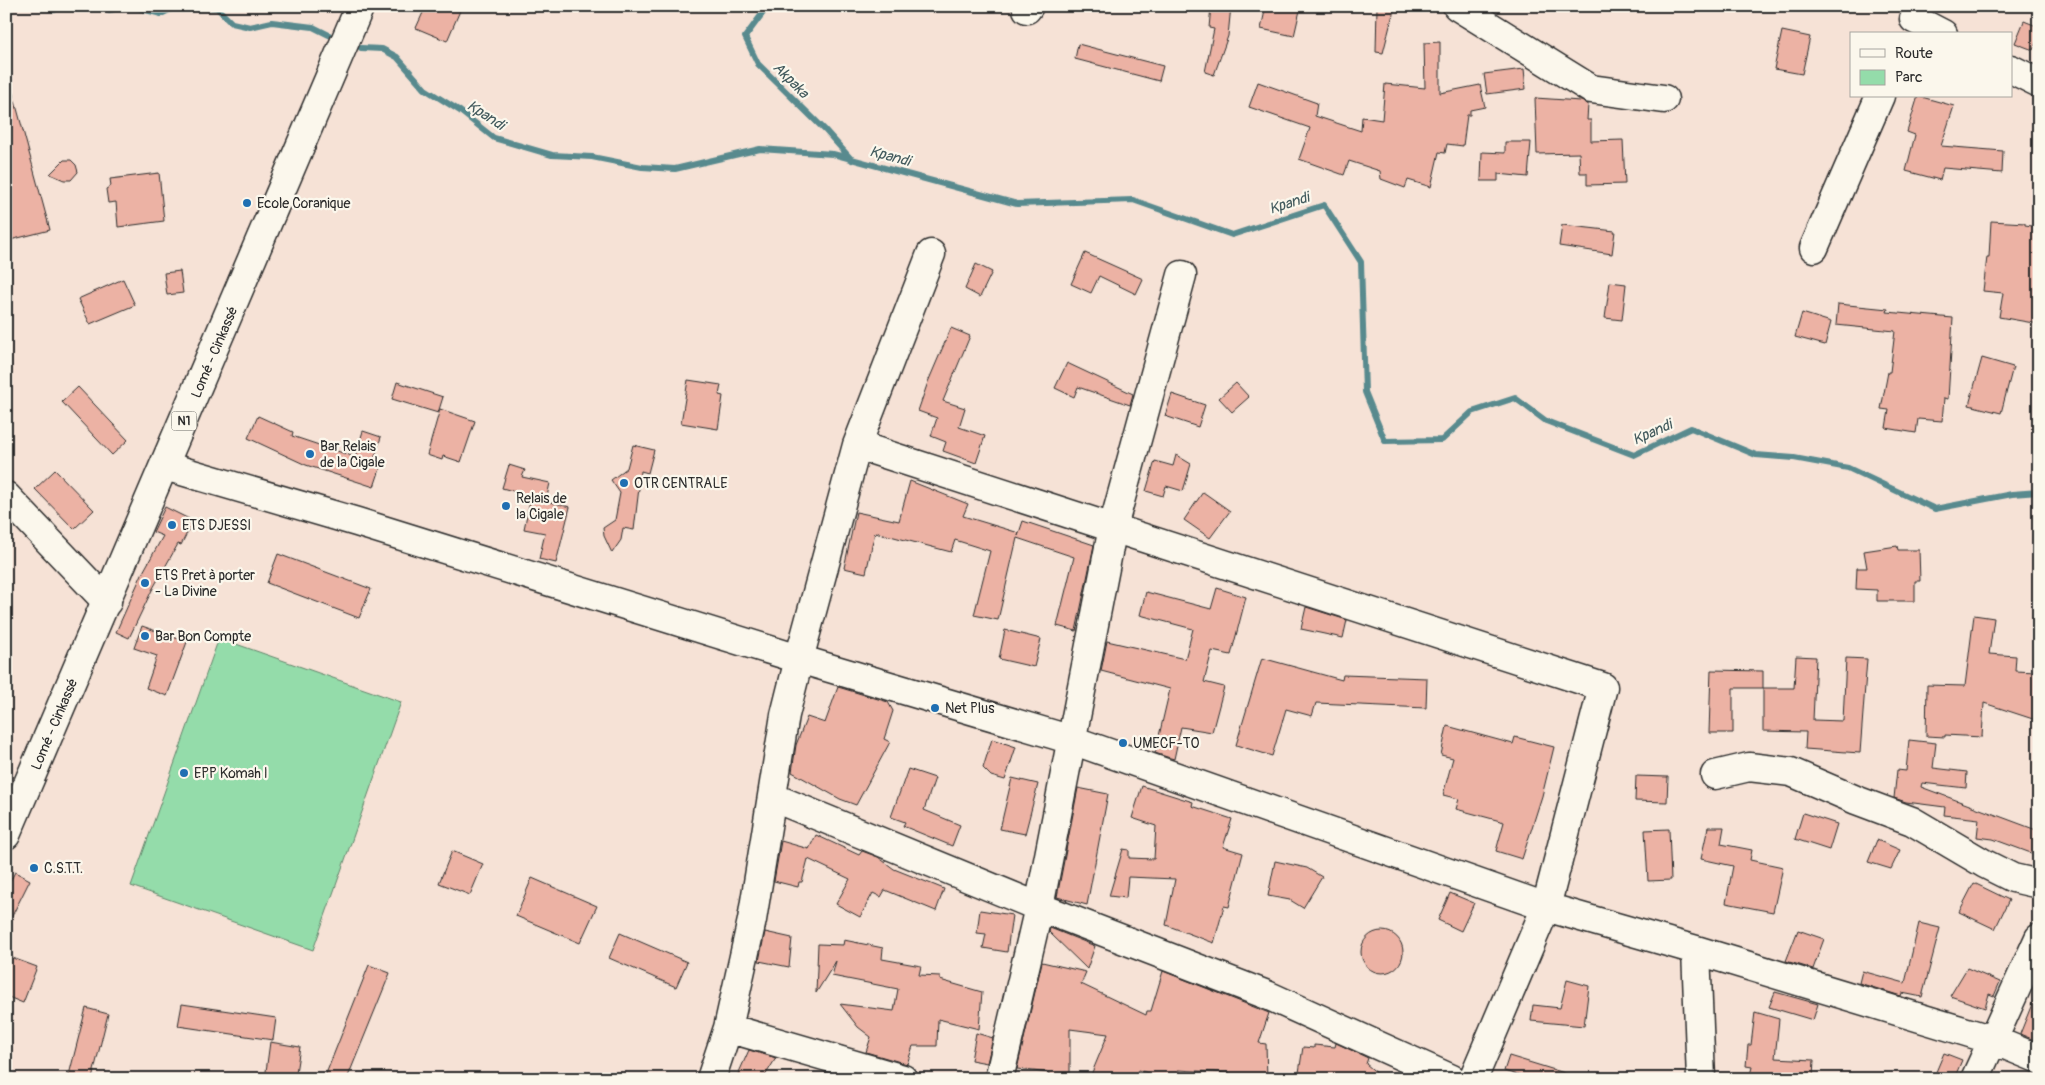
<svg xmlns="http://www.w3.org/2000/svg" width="2045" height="1085" viewBox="0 0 2045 1085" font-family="Pangolin,sans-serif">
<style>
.green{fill:#94dcaa;stroke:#60846a}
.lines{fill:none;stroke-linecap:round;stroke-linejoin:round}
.stream{stroke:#598a8e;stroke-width:6}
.building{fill:#ecb2a4;stroke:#2b2b2b}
.minor-casing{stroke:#2b2b2b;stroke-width:31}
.highway-casing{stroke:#2b2b2b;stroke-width:31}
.minor{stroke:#fbf7ec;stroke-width:28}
.highway{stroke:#fbf7ec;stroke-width:28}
.poi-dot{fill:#1f6fb2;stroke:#fbf7ec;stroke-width:2}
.labels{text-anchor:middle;stroke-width:4.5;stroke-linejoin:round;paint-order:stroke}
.shield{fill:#fbf7ec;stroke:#696865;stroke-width:1}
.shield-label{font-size:12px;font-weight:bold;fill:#2b2b2b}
.poi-label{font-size:14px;fill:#2b2b2b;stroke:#fbf7ec;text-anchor:start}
.street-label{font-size:14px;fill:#2b2b2b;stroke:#fbf7ec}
.water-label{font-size:15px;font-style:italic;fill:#425a5d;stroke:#fbf7ec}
</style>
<rect width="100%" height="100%" fill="#f6e2d6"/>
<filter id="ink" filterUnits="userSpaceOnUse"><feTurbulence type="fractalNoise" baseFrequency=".02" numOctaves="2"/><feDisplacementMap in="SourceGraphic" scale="10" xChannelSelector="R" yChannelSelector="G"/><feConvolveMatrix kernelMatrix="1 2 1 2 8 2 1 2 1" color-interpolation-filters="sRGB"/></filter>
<g filter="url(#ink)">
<!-- green -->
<path class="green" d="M219 638 401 702 313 950 131 886Z"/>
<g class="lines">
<!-- stream -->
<path class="stream" d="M49 6 54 10 64 6
M97 6 109 10 131 6
M131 6 161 14 177 6
M199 6 217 8 232 23 250 27 272 22 313 27 329 35
M765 6V10L745 37 758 64 825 130 852 160
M361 48 382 49 397 57 425 89 460 111 494 138 552 155 592 157 642 167 675 169 760 149 833 154 1017 204 1133 200 1232 235 1324 205 1361 262 1365 392 1385 441 1442 440 1472 412 1515 398 1546 421 1634 455 1691 428 1756 455 1794 458 1848 468 1935 509 2012 494 2039 492"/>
</g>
<!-- building -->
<path class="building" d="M426 6H462L447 41 416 28Z
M1211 6H1231L1228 36 1214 75 1205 72 1214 29 1209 28Z
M1266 6H1301L1294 36 1261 29Z
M1377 6H1395L1383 53 1376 52Z
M2024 21 2039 27V35L2033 50 2015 43Z
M1782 31 1810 37 1802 74 1774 69Z
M1440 42V93L1480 85 1485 107 1470 110V115H1467L1463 146 1447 144 1445 153 1439 152 1431 187 1408 180 1405 188 1381 179 1380 171 1349 161 1344 175 1299 159 1310 128 1249 107 1258 82 1317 103 1315 116 1361 131 1362 117 1382 120 1385 84 1425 88 1424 43Z
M1078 44 1163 66 1159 81 1075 59Z
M1524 69 1526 89 1487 94 1484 74Z
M6 90H12L50 230 6 241Z
M1918 96 1954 106 1941 146 2003 151 2002 173 1943 168 1940 180 1906 171 1915 135 1907 132Z
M1535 98 1581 101 1588 104 1587 120H1591V141L1623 140 1625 184 1587 185V173H1580L1579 153 1537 154Z
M1505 142H1531L1528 177 1498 174V181H1481L1482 152 1505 153Z
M64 160H71L76 165 78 172 71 180H64L50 174Z
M159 173 164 221 118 227 116 202 108 203 106 189 111 186 110 179Z
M1991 221 2025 223V225L2039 227V324L1999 317 2003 293 1983 291 1987 257H1989Z
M1562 225 1615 231 1612 254 1559 246Z
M1085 253 1143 279 1136 294 1099 276 1091 293 1071 284Z
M976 264 992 272 980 297 965 289Z
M180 271 183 293 167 295 164 273Z
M123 279 135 305 90 324 78 299Z
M1610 282 1626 284 1622 320 1605 318Z
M1838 304 1888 309 1887 312 1953 318 1948 399 1944 398 1942 421 1918 419 1916 433 1886 428 1889 410 1881 409 1888 372H1890L1895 331 1836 325Z
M1802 313 1831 322 1825 345 1795 337Z
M951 328 970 336 943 401 965 408 959 427 985 436 976 463 943 451 946 442 931 436 937 418 918 411 928 382Z
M1982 358 2013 367 2001 413 1969 405Z
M1067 363 1133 394 1130 405 1078 387 1074 397 1055 388Z
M688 380 721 385 719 395 723 396 718 429 681 423Z
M397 382 443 397 438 413 392 399Z
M1236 383 1249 397 1232 412 1219 398Z
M78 387 128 440 112 455 62 402Z
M1172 394 1205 405 1198 427 1165 416Z
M440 409 475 421 461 462 443 456 442 460 427 455Z
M258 416 293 432 292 436 355 457 363 431 381 437 373 463 381 466 374 487 306 465 248 438Z
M633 445 654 450 648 473 641 471 634 530 623 528 621 540 612 553 604 536 603 528 615 520 620 493 611 480 627 468Z
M1176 455 1191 464 1183 491 1166 486 1163 496 1146 491 1155 461 1173 466Z
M509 465 525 470 522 477 550 483 546 501 570 507 556 563 539 559 545 533 524 529 531 496 502 488Z
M55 470 94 510 74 529 35 489Z
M910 481 968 504 963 516 1019 533 1018 536 1023 521 1094 545 1076 631 1057 626 1074 557 1017 538 998 620 974 615 990 551 955 540 951 552 875 532 866 573 844 568 856 512 899 521Z
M1203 492 1230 511 1210 538 1184 520Z
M165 507 193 521 181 545 178 544 152 590 129 638 116 632 142 574 163 536 153 532Z
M1897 546 1898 550H1919L1920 581H1915V601H1877V590L1856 589 1857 568H1867L1864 551Z
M278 554 371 589 359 618 267 583Z
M1217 588 1246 597 1231 655 1212 651 1204 682 1224 687 1212 732 1181 727 1174 759 1167 757 1155 753 1170 689 1101 671 1107 641 1185 659 1193 629 1140 615 1146 592 1211 609Z
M1306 607 1347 620 1343 638 1301 629Z
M1974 615 1994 618 1989 654 2016 656 2015 671 2037 672 2036 697 2039 698V721L1984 703 1982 737 1945 735V737L1926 736 1927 685 1965 686Z
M142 626 187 642 167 696 146 688 157 656 134 648Z
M1005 630 1041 639 1034 667 999 659Z
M1796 656 1816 657 1813 720 1843 721 1846 658 1867 659 1860 753 1805 749 1806 732 1763 731V688H1794Z
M1262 658 1342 680 1343 675 1427 678 1426 708 1316 703 1312 716 1286 709 1272 756 1236 745Z
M1711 670 1763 671V688H1733V733H1709Z
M838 687 888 702 893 711 884 739 890 742 856 805 840 799 792 772 796 745 807 717 825 723Z
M1447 726 1513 744 1515 737 1554 747 1542 796 1522 859 1496 851 1504 822 1456 809 1459 799 1443 795 1453 758 1441 755Z
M992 739 1016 747 1005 780 991 776 983 768Z
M1909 740 1936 743 1933 768 1967 772 1966 788 1922 783 1921 787 2039 831V856L1993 839 1977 837 1979 819 1944 815 1945 807 1906 802 1894 798 1897 770 1906 771Z
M908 769 935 778 924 810 960 825 952 846 903 826 905 822 891 817Z
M1636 776 1668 777 1667 802 1635 801Z
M1012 778 1038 784 1025 834 1000 829Z
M1142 786 1193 802 1192 806 1232 819 1223 847 1243 853 1229 907 1224 906 1214 943 1166 925 1175 879 1128 877 1126 898 1109 896 1123 849 1129 850V858L1154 859 1156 826 1132 818Z
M1078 788 1108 794 1087 905 1057 897Z
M1803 813 1837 824 1829 850 1795 839Z
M1708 827H1724L1721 844 1752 850 1750 860 1783 867 1773 912 1726 903 1733 866 1701 859Z
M1669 829 1671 880 1648 881 1645 830Z
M816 835 859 855 862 851 878 857 894 869 944 889 936 911 885 890 881 897 873 893 860 917 836 904 850 879 808 859 802 882H799L798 887 774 881 781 841 809 849Z
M1877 840 1900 850 1891 869 1868 862Z
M452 851 483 864 470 895 439 883Z
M1275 861 1307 868 1322 877 1303 908 1290 900 1268 896Z
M15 872 30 880 6 928V889Z
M532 878 597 906 580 943 516 916Z
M1974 883 2009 900 1995 929 1959 912Z
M1450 893 1474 903 1461 931 1438 920Z
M980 910 1012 915 1007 952 983 948 986 934 977 933Z
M1919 923 1940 928 1922 997 1902 993 1901 996 1859 983 1862 971 1905 983Z
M1050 928 1095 946 1087 969 1049 932Z
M1798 930 1824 939 1813 969 1786 961Z
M1361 952a21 21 0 1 1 42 0a21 21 0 1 1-42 0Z
M765 932 792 938 789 967 759 961Z
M620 933 687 962 676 987 609 958Z
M844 940 883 948 882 959 921 966 919 975 940 976V980L982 992 979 1029 938 1019 937 1046H913L907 1064 866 1052 871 1037 858 1027 840 1004 894 1011 898 989 832 976 836 961 816 993 818 944 843 945Z
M10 957 37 967 23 1003 6 996V968Z
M1042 962 1086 972 1081 984 1146 1015 1147 1011H1151L1163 971 1269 1013 1259 1043 1266 1044 1267 1079H1230V1073L1178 1070 1184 1079H1168L1138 1070 1134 1079H1100L1091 1075 1108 1034 1070 1029V1079H1049V1073L1017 1069Z
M369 965 390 973 347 1079H324Z
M1967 968 2000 982 1994 996 1989 994 1985 1008 1950 996Z
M1567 980 1589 986 1584 1026 1531 1021 1533 1005 1560 1008Z
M2038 989H2039V1042L2020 1034Z
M1775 992 1818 1004 1813 1020 1769 1007Z
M182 1004 276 1018 273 1040 178 1026Z
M86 1008 108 1014 92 1079H68Z
M1755 1012 1779 1019 1775 1058 1814 1060 1813 1079H1749L1752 1067 1746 1066 1748 1045H1751Z
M976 1033 993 1038 987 1063 971 1060Z
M270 1042 300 1047 295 1079H265Z
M1336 1043 1368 1058 1366 1064 1384 1079H1298L1303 1047 1314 1048V1045L1335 1047Z
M749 1050 776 1058 763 1079H736Z
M1944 1053 1962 1060 1954 1079H1933Z
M1509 1056 1571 1075 1570 1079H1530L1504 1071Z"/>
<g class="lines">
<!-- minor casing -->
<g class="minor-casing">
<path id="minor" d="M1457 6 1591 89 1664 99
M1027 9 1029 6
M1914 19 1943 34
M2011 69 2039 83
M1814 248 1880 96
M857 445 1603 687 1546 907 1473 1079
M165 466 357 522 799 659 1072 740 1546 907 1696 950 1993 1040 2039 1059
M6 496 107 602
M1715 775 1749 767 1791 772 1856 800 1912 821 1985 864 2013 878 2039 884
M772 797 1039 907 1267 995 1452 1079
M1696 950 1701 1079
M728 1028 903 1079
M711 1079 728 1028 752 920 785 715 799 659 857 445 931 254
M999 1079 1039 907 1113 527 1182 275
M1975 1079 2039 938"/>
</g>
<!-- highway casing -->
<g class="highway-casing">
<path id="highway" d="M6 835 360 6"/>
</g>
<!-- minor -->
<use href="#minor" class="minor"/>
<!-- highway -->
<use href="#highway" class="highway"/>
</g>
</g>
<!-- markers -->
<g class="poi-dot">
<circle cx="247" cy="203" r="5"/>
<circle cx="310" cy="454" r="5"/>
<circle cx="624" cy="483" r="5"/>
<circle cx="506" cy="506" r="5"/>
<circle cx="172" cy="525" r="5"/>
<circle cx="145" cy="583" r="5"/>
<circle cx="145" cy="636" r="5"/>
<circle cx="935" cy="708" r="5"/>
<circle cx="1123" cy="743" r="5"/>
<circle cx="184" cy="773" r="5"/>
<circle cx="34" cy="868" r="5"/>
</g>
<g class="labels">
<!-- shield labels -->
<rect class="shield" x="171.5" y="411.5" width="25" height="19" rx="4"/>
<g class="shield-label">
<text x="184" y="425">N1</text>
</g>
<!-- poi labels -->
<g class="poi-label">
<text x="257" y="208">Ecole Coranique</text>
<text x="320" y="451">Bar Relais<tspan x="320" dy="16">de la Cigale</tspan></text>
<text x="634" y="488">OTR CENTRALE</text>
<text x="516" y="503">Relais de<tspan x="516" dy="16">la Cigale</tspan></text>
<text x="182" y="530">ETS DJESSI</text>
<text x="155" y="580">ETS Pret à porter<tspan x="155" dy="16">- La Divine</tspan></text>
<text x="155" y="641">Bar Bon Compte</text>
<text x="945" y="713">Net Plus</text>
<text x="1133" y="748">UMECF-TO</text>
<text x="194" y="778">EPP Komah I</text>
<text x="44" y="873">C.S.T.T.</text>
</g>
<!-- street labels -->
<g class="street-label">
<text transform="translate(214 352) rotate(-67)" y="5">Lomé - Cinkassé</text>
<text transform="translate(54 724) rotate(-67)" y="5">Lomé - Cinkassé</text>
</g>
<!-- water labels -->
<g class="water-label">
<text transform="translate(791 80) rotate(45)" y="5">Akpaka</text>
<text transform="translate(486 115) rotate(33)" y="5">Kpandi</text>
<text transform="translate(890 156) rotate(15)" y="5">Kpandi</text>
<text transform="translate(1289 203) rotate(-18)" y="5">Kpandi</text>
<text transform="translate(1652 432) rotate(-24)" y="5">Kpandi</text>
</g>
</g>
<!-- margin -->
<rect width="2045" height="1085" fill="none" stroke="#fbf7ec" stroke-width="25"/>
<rect x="12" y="12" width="2020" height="1060" fill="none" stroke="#2b2b2b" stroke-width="2" filter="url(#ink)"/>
<!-- legend -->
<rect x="1850" y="32" width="162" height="65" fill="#fbf7ec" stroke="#a8a59f"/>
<rect x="1860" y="49" width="25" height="8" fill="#fbf7ec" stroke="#a8a59f"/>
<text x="1895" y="58" font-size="15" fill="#2b2b2b">Route</text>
<rect x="1860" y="70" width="25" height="15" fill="#94dcaa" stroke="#a8a59f"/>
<text x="1895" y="82" font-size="15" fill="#2b2b2b">Parc</text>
</svg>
